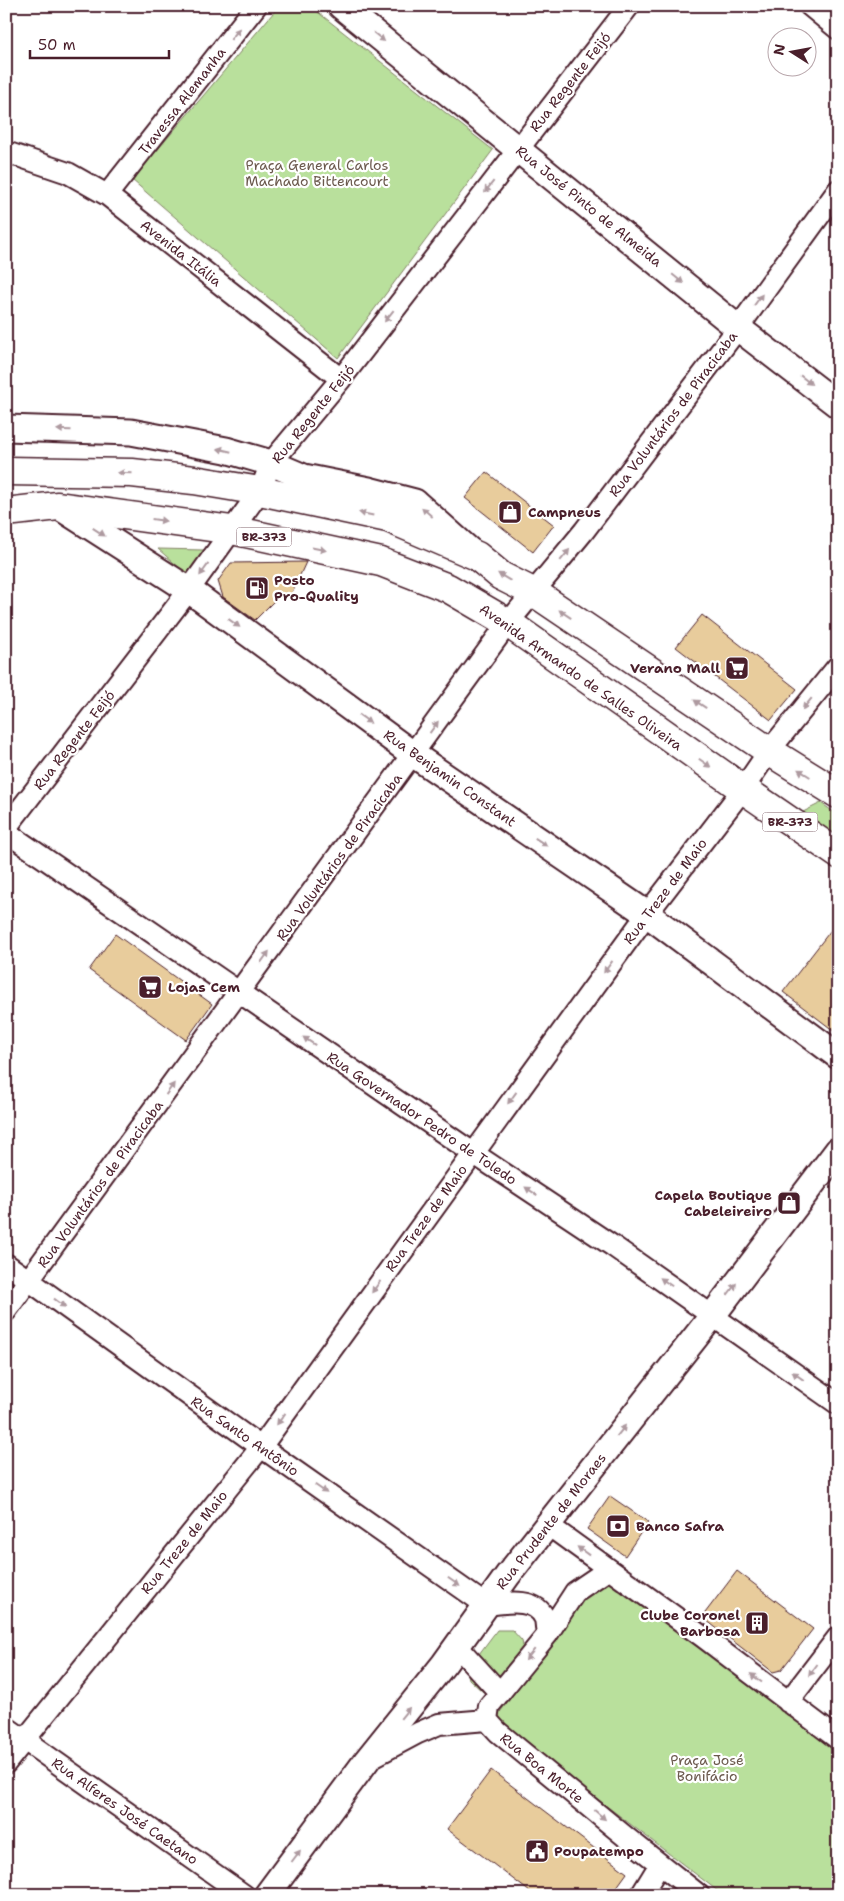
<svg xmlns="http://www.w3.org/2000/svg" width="844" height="1901" viewBox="0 0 844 1901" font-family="'Shantell Sans',sans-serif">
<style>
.green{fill:#b9e09c;stroke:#828064}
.building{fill:#e8cc9c;stroke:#4a1f2b}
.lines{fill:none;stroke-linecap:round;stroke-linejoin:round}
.minor-casing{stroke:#4a1f2b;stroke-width:24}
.tertiary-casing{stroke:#4a1f2b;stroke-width:29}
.primary-casing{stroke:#4a1f2b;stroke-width:31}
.minor{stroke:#fff;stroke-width:20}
.tertiary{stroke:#fff;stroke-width:25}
.primary{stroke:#fff;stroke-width:28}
.oneway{fill:#ae9aa0}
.labels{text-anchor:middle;stroke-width:4.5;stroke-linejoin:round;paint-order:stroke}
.shield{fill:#fff;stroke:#80626b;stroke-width:1}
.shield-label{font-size:12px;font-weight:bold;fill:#4a1f2b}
.street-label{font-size:14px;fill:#4a1f2b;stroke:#fff}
.park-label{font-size:14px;fill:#6b594d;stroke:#fff}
.poi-label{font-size:14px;font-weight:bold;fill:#4a1f2b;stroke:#fff;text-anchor:start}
</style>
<rect width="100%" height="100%" fill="#fff"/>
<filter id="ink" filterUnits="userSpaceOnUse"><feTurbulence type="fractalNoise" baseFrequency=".02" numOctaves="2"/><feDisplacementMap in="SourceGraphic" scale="10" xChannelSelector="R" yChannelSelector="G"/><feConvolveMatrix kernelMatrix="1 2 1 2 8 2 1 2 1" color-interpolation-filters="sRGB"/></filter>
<g filter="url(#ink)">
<!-- green -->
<path class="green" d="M279 6H310L493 150 338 358 132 180Z
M158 549 204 550 189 576Z
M821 803 838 815V839L801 813Z
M603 1575 838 1753V1895H723L494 1720Z
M497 1630H512L522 1641 526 1659 501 1691 483 1692 469 1679 467 1670Z"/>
<!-- building -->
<path class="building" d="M486 472 554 525 533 552 465 498Z
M306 562 290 597 280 595 255 620 223 597 218 581 231 563Z
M702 615 797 689 771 720 676 647Z
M838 921V1034L783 992Z
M115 934 212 1004 186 1040 89 970Z
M610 1496 648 1522 625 1556 587 1529Z
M737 1571 813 1629 781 1670 773 1672 702 1617Z
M491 1770 627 1873 611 1895H534L447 1829Z"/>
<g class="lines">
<!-- minor casing -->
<g class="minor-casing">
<path id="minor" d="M810 6 838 29
M6 152 68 173 107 195 341 379
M107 195 256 6
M6 828 189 590 260 491 271 463 341 379 629 6
M6 832 473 1153 613 1246 838 1404
M6 1264 261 1447 486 1605C504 1603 536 1596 545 1619 546 1623 546 1630 547 1635
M6 1311 508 623 584 531 738 328 838 190
M548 1525 703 1637 838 1739
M457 1646 500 1693
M788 1702 838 1637
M487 1720 489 1706 547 1635 575 1592 609 1569
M6 1727 244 1895
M371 1758 418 1733 439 1724 487 1720 498 1732 627 1838 699 1895
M6 1763 261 1447 647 914 743 789 769 751 838 666
M641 1895 660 1864"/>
</g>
<!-- tertiary casing -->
<g class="tertiary-casing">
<path id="tertiary" d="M341 6 738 328 838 405
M6 428 131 432 226 450 271 463 304 477 369 490 415 502 469 550
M58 506 189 590 414 755 647 914 838 1056
M267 1895 367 1760 444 1664 508 1575 713 1315 838 1150"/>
</g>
<!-- primary casing -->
<g class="primary-casing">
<path id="primary" d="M6 471 132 473 194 480 260 491 388 518 477 556 501 576 535 593 769 751 838 794
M6 512 58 506 232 530 381 562 448 588 508 623 743 789 838 854"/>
</g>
<!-- minor -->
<use href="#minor" class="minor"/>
<!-- tertiary -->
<use href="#tertiary" class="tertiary"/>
<!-- primary -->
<use href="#primary" class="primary"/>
</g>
<!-- one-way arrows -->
<defs><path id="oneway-solid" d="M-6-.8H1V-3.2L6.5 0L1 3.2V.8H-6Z" transform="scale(1.25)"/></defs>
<g class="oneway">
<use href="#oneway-solid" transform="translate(235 34) rotate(-52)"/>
<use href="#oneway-solid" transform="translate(379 37) rotate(39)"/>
<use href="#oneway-solid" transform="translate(489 187) rotate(128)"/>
<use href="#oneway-solid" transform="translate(678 279) rotate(39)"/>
<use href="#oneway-solid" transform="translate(758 300) rotate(-54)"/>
<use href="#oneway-solid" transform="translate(389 316) rotate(128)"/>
<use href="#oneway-solid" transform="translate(806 380) rotate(38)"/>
<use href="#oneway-solid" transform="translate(64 430) rotate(-178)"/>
<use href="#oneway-solid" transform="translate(224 450) rotate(-167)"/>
<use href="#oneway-solid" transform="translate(125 473) rotate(-178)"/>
<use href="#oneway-solid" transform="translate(427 512) rotate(-139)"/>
<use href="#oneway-solid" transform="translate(366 514) rotate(-168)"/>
<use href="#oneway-solid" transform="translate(159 520) rotate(8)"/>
<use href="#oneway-solid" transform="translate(99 532) rotate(33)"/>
<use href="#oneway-solid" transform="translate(319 549) rotate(12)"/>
<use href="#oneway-solid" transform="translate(565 555) rotate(-51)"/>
<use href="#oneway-solid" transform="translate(204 570) rotate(126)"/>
<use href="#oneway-solid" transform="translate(504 577) rotate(-149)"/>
<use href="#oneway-solid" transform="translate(565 614) rotate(-146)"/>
<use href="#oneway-solid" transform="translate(234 623) rotate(36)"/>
<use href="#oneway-solid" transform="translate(700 704) rotate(-146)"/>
<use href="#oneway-solid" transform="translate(807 704) rotate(129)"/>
<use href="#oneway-solid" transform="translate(365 719) rotate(36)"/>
<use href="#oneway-solid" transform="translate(434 727) rotate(-54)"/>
<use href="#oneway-solid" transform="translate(705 763) rotate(35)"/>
<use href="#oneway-solid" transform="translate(804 773) rotate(-148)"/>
<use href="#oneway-solid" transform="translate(541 842) rotate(34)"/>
<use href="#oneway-solid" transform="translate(265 957) rotate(-54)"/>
<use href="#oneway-solid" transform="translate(608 967) rotate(126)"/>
<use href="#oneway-solid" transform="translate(309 1041) rotate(-146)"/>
<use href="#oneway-solid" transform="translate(170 1089) rotate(-54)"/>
<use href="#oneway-solid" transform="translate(512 1098) rotate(126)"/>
<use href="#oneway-solid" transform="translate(531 1191) rotate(-147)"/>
<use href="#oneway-solid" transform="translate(666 1282) rotate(-145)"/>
<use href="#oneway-solid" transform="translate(376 1287) rotate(126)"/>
<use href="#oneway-solid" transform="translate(732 1289) rotate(-53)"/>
<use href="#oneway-solid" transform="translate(60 1303) rotate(36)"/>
<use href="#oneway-solid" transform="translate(798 1376) rotate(-144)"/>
<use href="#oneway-solid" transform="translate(281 1419) rotate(126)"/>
<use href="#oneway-solid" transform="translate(621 1431) rotate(-52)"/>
<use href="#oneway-solid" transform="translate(321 1489) rotate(35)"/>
<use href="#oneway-solid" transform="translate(583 1551) rotate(-144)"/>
<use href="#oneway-solid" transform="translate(454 1582) rotate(35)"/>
<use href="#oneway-solid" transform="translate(530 1655) rotate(129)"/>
<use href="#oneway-solid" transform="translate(813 1670) rotate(127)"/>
<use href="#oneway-solid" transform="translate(756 1678) rotate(-143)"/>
<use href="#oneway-solid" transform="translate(405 1713) rotate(-51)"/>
<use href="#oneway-solid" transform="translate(600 1815) rotate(41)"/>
<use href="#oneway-solid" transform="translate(296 1856) rotate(-53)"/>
</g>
</g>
<!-- icons -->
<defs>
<g id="shop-square" transform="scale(1.25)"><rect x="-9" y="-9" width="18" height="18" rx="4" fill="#4a1f2b" stroke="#fff"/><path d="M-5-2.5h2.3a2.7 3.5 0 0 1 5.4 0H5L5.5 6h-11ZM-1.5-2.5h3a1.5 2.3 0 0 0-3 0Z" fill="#fff"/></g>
<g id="fuel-square" transform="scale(1.25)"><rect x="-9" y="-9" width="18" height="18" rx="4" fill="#4a1f2b" stroke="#fff"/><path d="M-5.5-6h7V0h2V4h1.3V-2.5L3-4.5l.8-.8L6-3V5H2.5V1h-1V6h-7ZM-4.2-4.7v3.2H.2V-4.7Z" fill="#fff"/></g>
<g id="supermarket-square" transform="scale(1.25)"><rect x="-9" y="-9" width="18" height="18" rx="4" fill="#4a1f2b" stroke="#fff"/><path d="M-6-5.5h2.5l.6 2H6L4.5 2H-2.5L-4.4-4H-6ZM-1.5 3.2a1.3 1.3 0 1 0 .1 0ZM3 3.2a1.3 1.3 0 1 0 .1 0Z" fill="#fff"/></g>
<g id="bank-square" transform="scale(1.25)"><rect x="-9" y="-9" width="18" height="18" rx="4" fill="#4a1f2b" stroke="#fff"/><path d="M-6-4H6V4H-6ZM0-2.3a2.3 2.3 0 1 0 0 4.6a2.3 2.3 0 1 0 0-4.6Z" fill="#fff"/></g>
<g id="building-square" transform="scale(1.25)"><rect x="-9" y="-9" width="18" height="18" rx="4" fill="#4a1f2b" stroke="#fff"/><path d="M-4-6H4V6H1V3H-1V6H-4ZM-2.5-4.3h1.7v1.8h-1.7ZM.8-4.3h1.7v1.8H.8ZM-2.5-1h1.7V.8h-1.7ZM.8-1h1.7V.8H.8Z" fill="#fff"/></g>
<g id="civic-square" transform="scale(1.25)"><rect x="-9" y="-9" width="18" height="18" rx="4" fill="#4a1f2b" stroke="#fff"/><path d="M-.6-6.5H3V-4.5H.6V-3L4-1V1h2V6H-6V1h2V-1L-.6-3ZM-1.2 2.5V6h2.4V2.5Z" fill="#fff"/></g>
</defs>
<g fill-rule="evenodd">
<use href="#shop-square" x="510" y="512"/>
<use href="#fuel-square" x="257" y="588"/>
<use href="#supermarket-square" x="737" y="668"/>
<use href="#supermarket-square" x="150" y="987"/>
<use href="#shop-square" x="789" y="1203"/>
<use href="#bank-square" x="618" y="1526"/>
<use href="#building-square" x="757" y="1623"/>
<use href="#civic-square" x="537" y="1851"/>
</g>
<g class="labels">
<!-- shield labels -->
<g class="shield">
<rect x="236.5" y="527.5" width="55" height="19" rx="4"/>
<rect x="762.5" y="812.5" width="55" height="19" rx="4"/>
</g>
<g class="shield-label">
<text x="264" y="541">BR-373</text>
<text x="790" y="826">BR-373</text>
</g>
<!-- street labels -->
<g class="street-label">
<text transform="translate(570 82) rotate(-52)" y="5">Rua Regente Feijó</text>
<text transform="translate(182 101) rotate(-52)" y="5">Travessa Alemanha</text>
<text transform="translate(589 206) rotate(39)" y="5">Rua José Pinto de Almeida</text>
<text transform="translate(181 253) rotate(38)" y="5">Avenida Itália</text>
<text transform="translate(313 414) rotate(-51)" y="5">Rua Regente Feijó</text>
<text transform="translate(673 414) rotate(-53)" y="5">Rua Voluntários de Piracicaba</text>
<text transform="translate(581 677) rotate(35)" y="5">Avenida Armando de Salles Oliveira</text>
<text transform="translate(74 740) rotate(-52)" y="5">Rua Regente Feijó</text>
<text transform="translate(450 778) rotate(35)" y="5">Rua Benjamin Constant</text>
<text transform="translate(339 857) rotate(-54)" y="5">Rua Voluntários de Piracicaba</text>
<text transform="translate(665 891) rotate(-53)" y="5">Rua Treze de Maio</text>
<text transform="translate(422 1118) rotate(34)" y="5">Rua Governador Pedro de Toledo</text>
<text transform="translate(100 1184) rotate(-54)" y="5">Rua Voluntários de Piracicaba</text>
<text transform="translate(426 1218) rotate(-54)" y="5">Rua Treze de Maio</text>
<text transform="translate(245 1436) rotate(35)" y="5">Rua Santo Antônio</text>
<text transform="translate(551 1521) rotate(-52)" y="5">Rua Prudente de Moraes</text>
<text transform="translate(184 1542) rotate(-51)" y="5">Rua Treze de Maio</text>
<text transform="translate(542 1768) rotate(39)" y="5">Rua Boa Morte</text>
<text transform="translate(125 1811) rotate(35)" y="5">Rua Alferes José Caetano</text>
</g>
<!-- park labels -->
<g class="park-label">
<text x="317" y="170">Praça General Carlos<tspan x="317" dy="16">Machado Bittencourt</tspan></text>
<text x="707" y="1765">Praça José<tspan x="707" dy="16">Bonifácio</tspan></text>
</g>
<!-- poi labels -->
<g class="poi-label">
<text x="528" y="517">Campneus</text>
<text x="274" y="585">Posto<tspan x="274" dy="16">Pro-Quality</tspan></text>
<text x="720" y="673" text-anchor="end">Verano Mall</text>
<text x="168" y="992">Lojas Cem</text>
<text x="772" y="1200" text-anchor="end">Capela Boutique<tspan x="772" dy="16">Cabeleireiro</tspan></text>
<text x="636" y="1531">Banco Safra</text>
<text x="740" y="1620" text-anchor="end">Clube Coronel<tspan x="740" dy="16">Barbosa</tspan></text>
<text x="554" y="1856">Poupatempo</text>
</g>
</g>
<!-- margin -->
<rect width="844" height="1901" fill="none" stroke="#fff" stroke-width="25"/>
<rect x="12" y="12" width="819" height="1876" fill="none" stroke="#4a1f2b" stroke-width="2" filter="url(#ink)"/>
<!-- north arrow -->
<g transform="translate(792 52) rotate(281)"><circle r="24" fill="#ffffff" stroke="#b7a5aa"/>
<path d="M0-4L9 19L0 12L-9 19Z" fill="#4a1f2b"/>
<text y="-8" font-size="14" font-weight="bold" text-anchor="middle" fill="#4a1f2b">N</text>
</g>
<!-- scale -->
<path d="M30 50v8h139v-8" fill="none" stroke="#4a1f2b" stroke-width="2.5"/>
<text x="38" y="50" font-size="15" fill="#4a1f2b" stroke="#ffffff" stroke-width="4" paint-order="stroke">50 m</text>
</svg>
